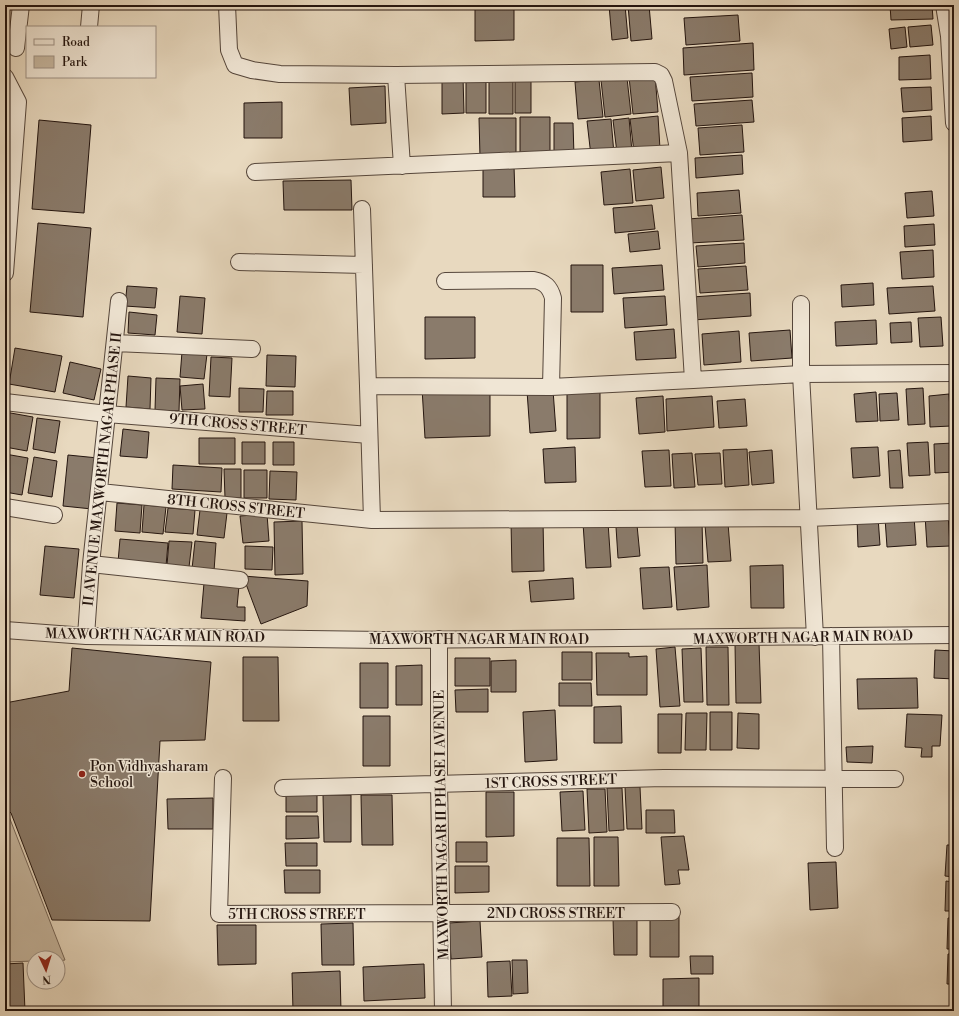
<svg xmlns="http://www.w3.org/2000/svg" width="959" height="1016" viewBox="0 0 959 1016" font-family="'Libre Bodoni',serif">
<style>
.green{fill:#c7b8a1;stroke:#766658}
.building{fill:#8a7b6b;stroke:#24150f}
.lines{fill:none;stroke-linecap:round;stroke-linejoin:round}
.minor-casing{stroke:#55463b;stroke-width:18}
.minor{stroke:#f0e6d5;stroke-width:16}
.poi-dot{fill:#8f2418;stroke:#f0e6d5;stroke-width:1.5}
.labels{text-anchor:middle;stroke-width:3;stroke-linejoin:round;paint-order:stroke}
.street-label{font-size:14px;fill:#24150f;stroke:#f0e6d5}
.poi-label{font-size:14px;fill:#24150f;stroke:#f0e6d5;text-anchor:start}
</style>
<rect width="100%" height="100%" fill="#e8d9bf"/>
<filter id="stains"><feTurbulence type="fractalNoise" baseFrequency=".005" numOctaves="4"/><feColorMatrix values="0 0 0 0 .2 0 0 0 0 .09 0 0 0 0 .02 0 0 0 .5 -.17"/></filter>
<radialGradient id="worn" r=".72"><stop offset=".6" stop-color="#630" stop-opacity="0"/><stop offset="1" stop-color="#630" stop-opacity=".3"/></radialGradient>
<!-- green -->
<path class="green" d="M5 812 8 814 65 960 58 961V958H34V961L5 962Z"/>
<!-- building -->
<path class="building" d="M475 5H514V40L475 41Z
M609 5H625L628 38 612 40Z
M628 5H649L652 39 631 41Z
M890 5H932L933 19 891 20Z
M738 15 740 41 686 45 684 18Z
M931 25 933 45 910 47 908 27Z
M905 27 907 47 891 49 889 29Z
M753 43 754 70 684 75 683 48Z
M930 55 931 79 899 80V57Z
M752 73 753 97 692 101 690 77Z
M515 75H531V113H515Z
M655 75 658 112 633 114 629 77Z
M463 77 464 113 442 114V78Z
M466 77H486V113H466Z
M513 77V114H489V78Z
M627 78 631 114 605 117 601 80Z
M599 80 603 117 578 119 575 82Z
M385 86 386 123 351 125 349 88Z
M931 87 932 110 903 112 901 88Z
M752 100 754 122 696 126 694 104Z
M282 102V138H244V103Z
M658 116 660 149 634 152 630 119Z
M931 116 932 140 903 142 902 118Z
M520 117H550V156H520Z
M479 118H516V157H480Z
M629 118 632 152 617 153 613 120Z
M611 119 614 154 591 156 587 121Z
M39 120 91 125 84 213 32 209Z
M554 123H573L574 156 554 157Z
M742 125 744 152 700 155 698 128Z
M742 155 743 174 696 178 695 158Z
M483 166H514L515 197H483Z
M661 167 664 198 636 201 633 170Z
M630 169 633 203 604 205 601 172Z
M351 180 352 210H284L283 181Z
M739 190 741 213 698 216 697 193Z
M932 191 934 216 907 218 905 193Z
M652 205 655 229 615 233 613 208Z
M742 215 744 240 690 243 688 219Z
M38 223 91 228 83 317 30 312Z
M934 224 935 245 905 247 904 226Z
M658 231 660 249 630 252 628 234Z
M744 243 745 263 698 267 696 246Z
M933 250 934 277 902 279 900 252Z
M571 265H603V312H571Z
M662 265 664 290 614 294 612 268Z
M746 266 748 290 700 293 698 269Z
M873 283 874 305 842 307 841 285Z
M127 286 157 288 155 308 125 306Z
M933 286 935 311 889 314 887 288Z
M750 293 751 316 693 320 692 297Z
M180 296 205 298 202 334 177 332Z
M665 296 667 325 625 328 623 298Z
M129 312 157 315 155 335 128 333Z
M425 317H475V358L425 359Z
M941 317 943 346 920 347 918 318Z
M876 320 877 344 836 346 835 322Z
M911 322 912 342 891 343 890 323Z
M674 329 676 358 636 360 634 332Z
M790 330 792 358 751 361 749 333Z
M739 331 741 362 704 365 702 334Z
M15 348 62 356 55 392 9 384Z
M182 352 207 354 204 379 180 377Z
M267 355 296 356 295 387 266 386Z
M211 357 232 358 230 397 209 396Z
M70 362 101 369 94 400 63 393Z
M128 376 151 378 150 409 126 407Z
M156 378 180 379 179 411 155 410Z
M203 384 205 409 182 410 180 386Z
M490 387V436L425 438 422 388Z
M239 388 264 389 263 412H239Z
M923 388 925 424 908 425 906 389Z
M553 390 556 431 530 433 527 391Z
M600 390V438L567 439V391Z
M267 391H293V415H266Z
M876 392 878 421 856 422 854 394Z
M897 393 899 420 880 421 879 394Z
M949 394 951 426 930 427 929 396Z
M663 396 665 432 639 434 636 398Z
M712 396 714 427 667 431 666 399Z
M745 399 747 426 719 428 717 401Z
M5 412 33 417 27 451 5 447Z
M37 418 60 421 55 453 33 449Z
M123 429 149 432 147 458 120 456Z
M199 438H235V464H199Z
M242 442H265V464H242Z
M273 442H294V465H273Z
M928 442 930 475 909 476 907 443Z
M953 443 954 472 935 473 934 444Z
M575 447 576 482 545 483 543 449Z
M878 447 880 476 853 478 851 448Z
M747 449 749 485 725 487 723 450Z
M669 450 671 486 645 487 642 451Z
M772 450 774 483 752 485 749 452Z
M900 450 903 488H890L888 451Z
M692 453 695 487 674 488 672 454Z
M720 453 722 484 698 485 695 454Z
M5 454 28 458 22 495 5 492Z
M68 455 98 458 92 509 63 506Z
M34 457 57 461 52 497 28 493Z
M173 465 222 468 221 492 172 489Z
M224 469H241V498H225Z
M244 470H267V498H244Z
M270 471 297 472 296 500 269 499Z
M117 503 142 505 140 533 115 531Z
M144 505 166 507 163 534 142 532Z
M168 508 195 510 193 534 165 532Z
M200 510 227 513 224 538 197 535Z
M948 513 950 546 927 547 925 515Z
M267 514 269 541 243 543 240 516Z
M914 516 916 545 887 547 885 518Z
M878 517 880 545 858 547 857 519Z
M302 521 303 574 275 575 274 522Z
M543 521 544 571 512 572 511 522Z
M675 521H702L703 563 676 564Z
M608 522 611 567 586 568 583 523Z
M728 523 731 561 708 562 705 525Z
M637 525 640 556 618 558 616 527Z
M120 539 168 543 166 566 118 562Z
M169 541 192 542 189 567 167 565Z
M195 541 216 543 214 571 192 569Z
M45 546 79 549 74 598 40 595Z
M245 546 273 547 272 570 245 569Z
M707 565 709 607 677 610 674 567Z
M783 565 784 608H751L750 566Z
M669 567 672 607 643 609 640 568Z
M243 576 308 581 307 606 261 624Z
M573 578 574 599 531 602 529 581Z
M204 583 239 586 237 607H245V621L201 618Z
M759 643 761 703H736L735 644Z
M675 647 680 706 660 707 656 649Z
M706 647H728L729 705H707Z
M72 648 211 662 205 740 160 741 150 921 52 920 11 813 5 807V703L69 691Z
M701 648 703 702H684L682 649Z
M935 650 954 651V679L934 678Z
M562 652H592V680H562Z
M596 653H629V657L647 656V695H597Z
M243 657H278L279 721H243Z
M455 658H490V686H455Z
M516 660V692H491V661Z
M360 663H388V708H360Z
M422 665V705H396V666Z
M917 678 918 708 858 709 857 679Z
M559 683H591L592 706H559Z
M488 689V712H456L455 690Z
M621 706 622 743H594V707Z
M555 710 557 760 525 762 523 712Z
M710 712H732V750H710Z
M686 713H707L706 750H685Z
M738 713 759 714V749L737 748Z
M658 714H682L681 753H658Z
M907 714 942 715 940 746H932V757H921L922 748 905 747Z
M363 716H390V766H363Z
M873 746 872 763 847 762 846 747Z
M625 787H640L642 829H627Z
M607 788H622L624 830 609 831Z
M587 789H605L607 832 589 833Z
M583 791 585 830 562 831 560 792Z
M486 792H514V836L486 837Z
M286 793H317V812H286Z
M323 795H351V842H324Z
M361 795H392L393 845H362Z
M213 798V829H168L167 799Z
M646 810H674L675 833H646Z
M286 816H318L319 838 286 839Z
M684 836 689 870H678L680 884 665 885 661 837Z
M594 837H618L619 886H594Z
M557 838H589L590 886H557Z
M456 842H487V862H456Z
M285 843H317V866H286Z
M947 845H954V877L945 876Z
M836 862 838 908 810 910 808 863Z
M455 866H489V892L455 893Z
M284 870H320V893H285Z
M946 881 954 882V911H945Z
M650 916H679V957H650Z
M613 918H637V955H614Z
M948 918H954V949H947Z
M480 921 482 957 451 959 449 923Z
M353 923 354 965H322L321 924Z
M217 925H256V964L218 965Z
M948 954H954V984H947Z
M690 956H713V974H691Z
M512 960H527L528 993 513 994Z
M510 961 512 996 488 997 487 962Z
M23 963 25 1011H5V964Z
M424 964 425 998 364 1001 363 967Z
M340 971 341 1011H293L292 973Z
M699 978V1011H663V979Z"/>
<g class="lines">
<!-- minor casing -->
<g class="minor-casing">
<path id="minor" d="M227 5 229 50 235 65 252 70 280 74 396 75 655 72 661 75 664 81 679 153
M944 5 949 36
M89 27 91 5
M954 36H949L954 123
M16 48 21 5
M396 75 402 166
M5 77 18 102 5 273
M255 172 679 153 693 380 801 374V304
M362 209 368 386
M239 262 364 265
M445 281 534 280C545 282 550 287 553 298L551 387
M115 343 252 349
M693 380 551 387 368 386 372 520 809 518 951 512
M5 402 107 414 369 435
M100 492 372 520
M5 507 54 515
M91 564 240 580
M5 630 86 636 383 640 954 635
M86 636 91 564 119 301
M831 636 835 848
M815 637 801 374 954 373
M439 639V784L443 1011
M223 778 219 914 672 912
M283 788 664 778 895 779"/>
</g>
<!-- minor -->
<use href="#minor" class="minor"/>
</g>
<!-- markers -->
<circle class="poi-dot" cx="82" cy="774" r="4"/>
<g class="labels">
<!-- street labels -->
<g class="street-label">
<text transform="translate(238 424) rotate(5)" y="5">9TH CROSS STREET</text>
<text transform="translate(102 469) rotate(-84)" y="5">II AVENUE MAXWORTH NAGAR PHASE II</text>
<text transform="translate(236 506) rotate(6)" y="5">8TH CROSS STREET</text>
<text transform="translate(155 635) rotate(1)" y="5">MAXWORTH NAGAR MAIN ROAD</text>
<text transform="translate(803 637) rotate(-1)" y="5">MAXWORTH NAGAR MAIN ROAD</text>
<text x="479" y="644">MAXWORTH NAGAR MAIN ROAD</text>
<text transform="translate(551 781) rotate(-2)" y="5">1ST CROSS STREET</text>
<text transform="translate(441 825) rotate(-91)" y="5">MAXWORTH NAGAR II PHASE I AVENUE</text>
<text x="556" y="918">2ND CROSS STREET</text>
<text x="297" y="919">5TH CROSS STREET</text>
</g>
<!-- poi labels -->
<g class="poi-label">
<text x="90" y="771">Pon Vidhyasharam<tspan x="90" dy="16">School</tspan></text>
</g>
</g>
<!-- margin -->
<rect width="959" height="1016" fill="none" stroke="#e8d9bf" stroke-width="20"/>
<rect x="6" y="6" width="947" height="1004" fill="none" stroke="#24150f" stroke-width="2"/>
<rect x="10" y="10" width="939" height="996" fill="none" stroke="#24150f"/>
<!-- legend -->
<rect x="26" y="26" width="130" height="52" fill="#f0e6d5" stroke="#9e9286"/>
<rect x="34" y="39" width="20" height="6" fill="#f0e6d5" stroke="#9e9286"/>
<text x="62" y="46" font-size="12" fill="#24150f">Road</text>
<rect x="34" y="56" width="20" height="12" fill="#c7b8a1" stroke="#9e9286"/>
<text x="62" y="66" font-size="12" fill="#24150f">Park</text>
<!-- north arrow -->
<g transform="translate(46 970) rotate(176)"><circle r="19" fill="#f0e6d5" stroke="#9e9286"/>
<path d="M0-3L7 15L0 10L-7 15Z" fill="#8f2418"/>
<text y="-6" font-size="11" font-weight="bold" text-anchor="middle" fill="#24150f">N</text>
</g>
<rect width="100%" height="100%" filter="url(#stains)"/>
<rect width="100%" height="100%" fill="url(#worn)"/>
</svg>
